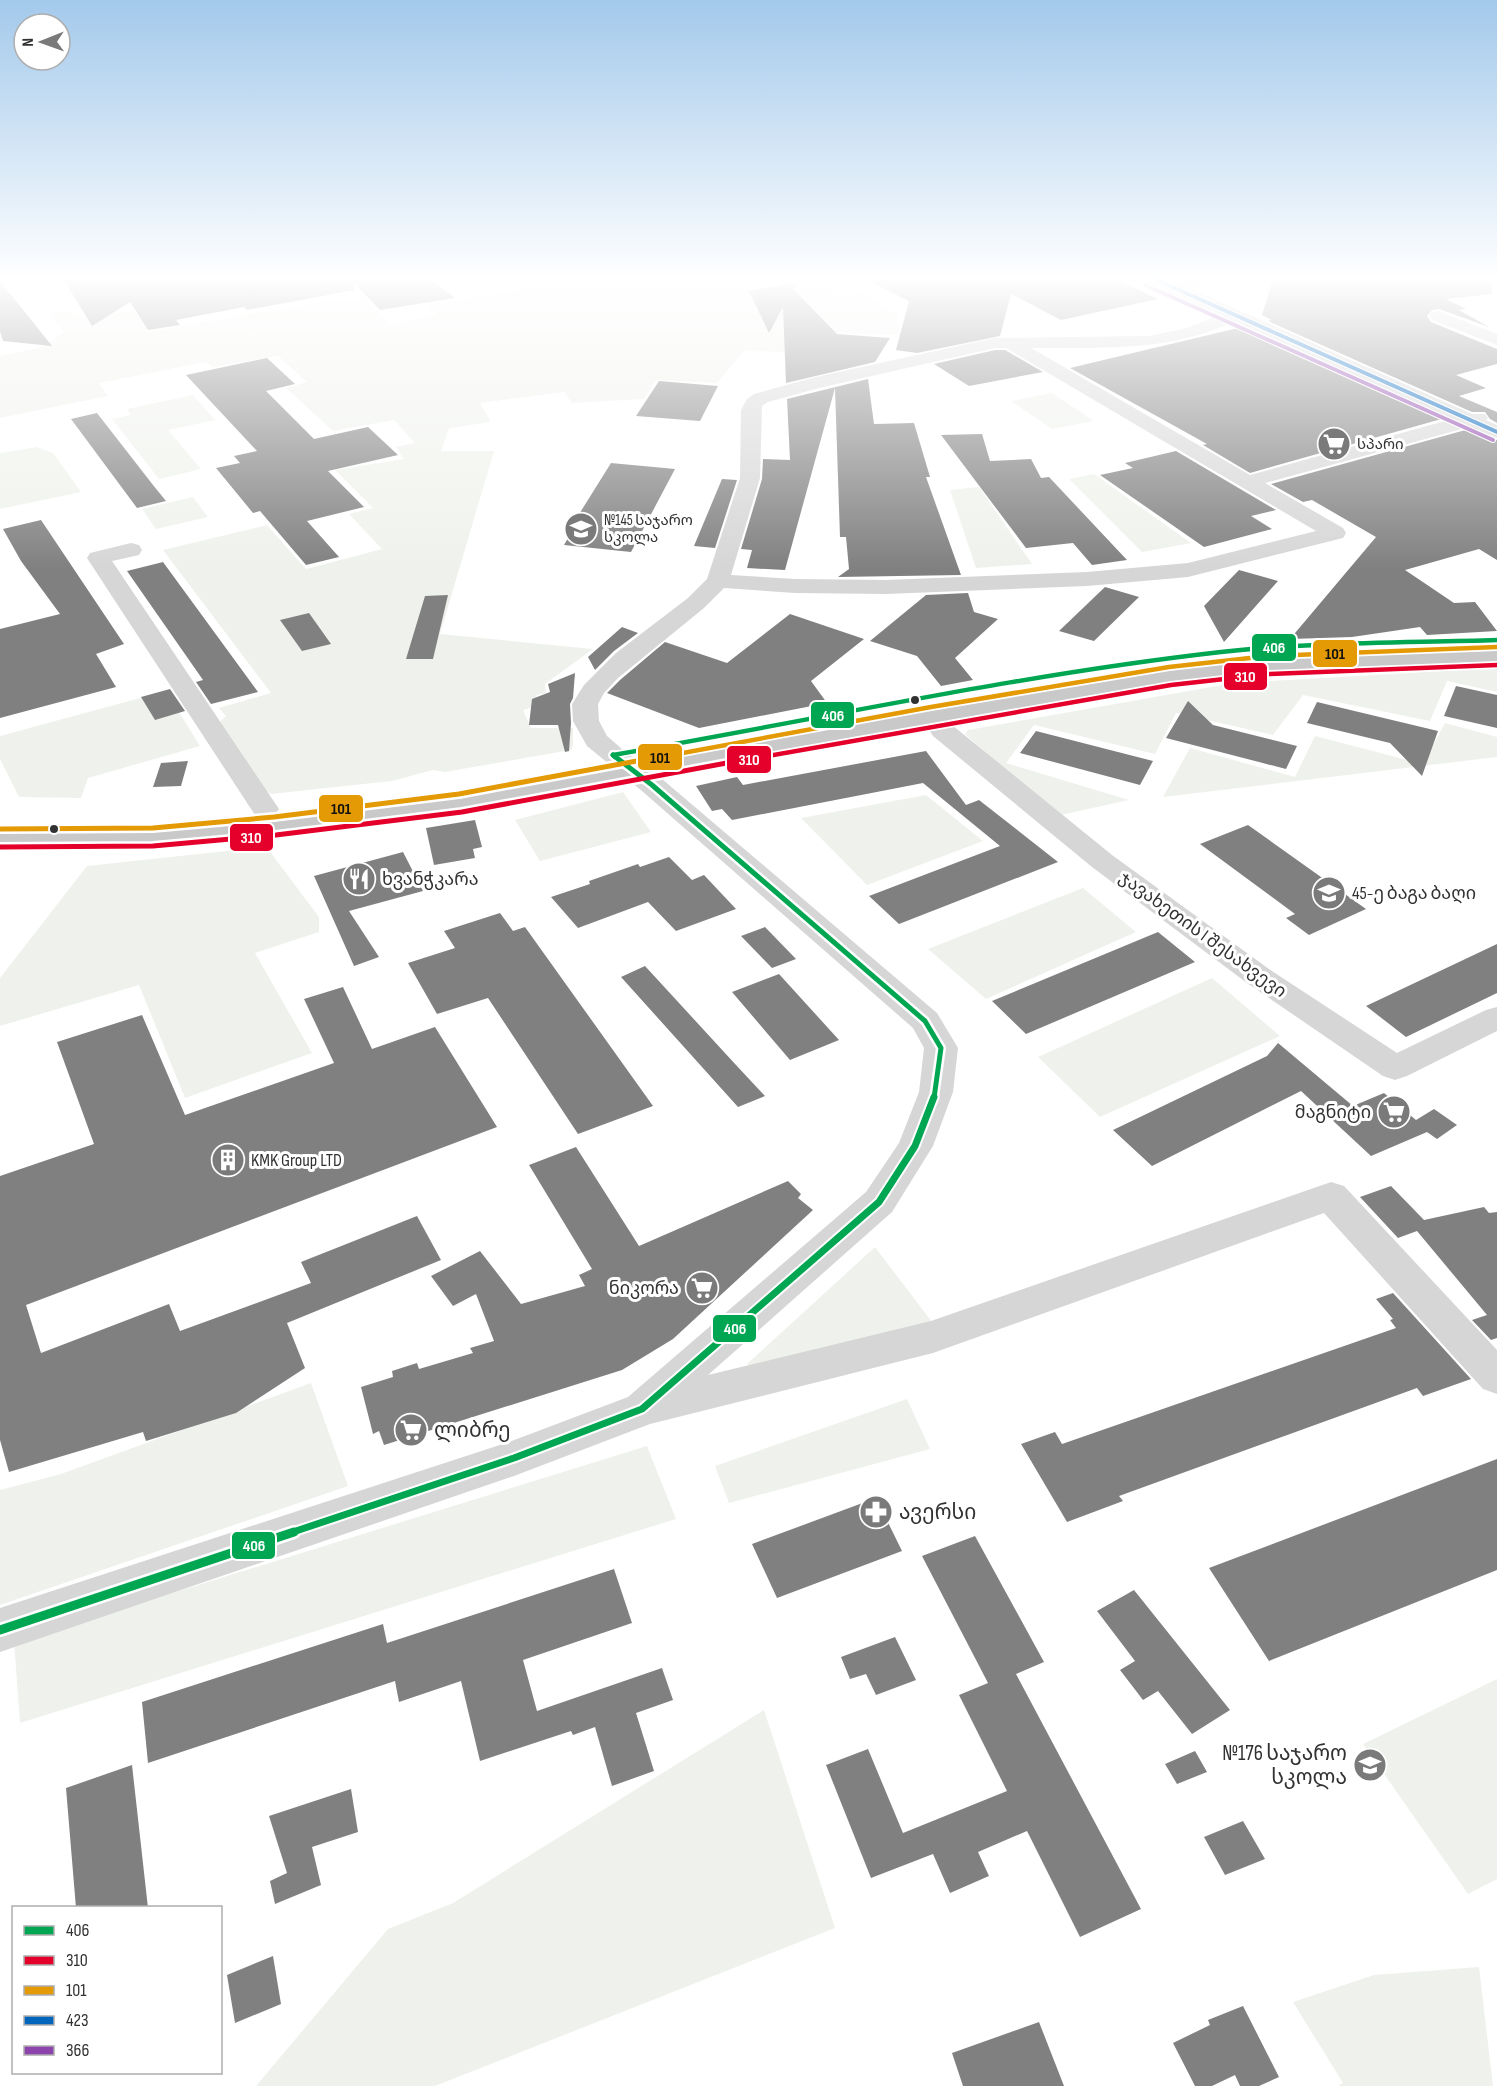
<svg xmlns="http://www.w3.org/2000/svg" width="1497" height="2086" viewBox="0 0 1497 2086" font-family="'Sofia Sans Condensed','Noto Sans Georgian',sans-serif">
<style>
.green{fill:#eff2ec}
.building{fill:#808080}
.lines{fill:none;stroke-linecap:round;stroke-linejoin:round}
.minor{fill:#d6d6d6;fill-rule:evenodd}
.major{fill:#c9c9c9;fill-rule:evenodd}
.bus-1-far3-casing{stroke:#fff;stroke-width:8}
.bus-1-far2-casing{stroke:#fff;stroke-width:10}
.bus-1-far1-casing{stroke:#fff;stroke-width:11}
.bus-1-casing{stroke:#fff;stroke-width:14}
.bus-2-far1-casing{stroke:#fff;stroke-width:8}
.bus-2-casing{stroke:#fff;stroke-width:10}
.bus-3-far1-casing{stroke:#fff;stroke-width:8}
.bus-3-casing{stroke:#fff;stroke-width:10}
.bus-4-casing{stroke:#fff;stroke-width:6}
.bus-5-casing{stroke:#fff;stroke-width:6}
.bus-1-far3{stroke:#00a651;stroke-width:4.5}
.bus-1-far2{stroke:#00a651;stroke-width:5}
.bus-1-far1{stroke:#00a651;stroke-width:7}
.bus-1{stroke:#00a651;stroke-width:9}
.bus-2-far1{stroke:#e4002b;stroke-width:4.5}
.bus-2{stroke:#e4002b;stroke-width:5}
.bus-3-far1{stroke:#e39a05;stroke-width:4.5}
.bus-3{stroke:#e39a05;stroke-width:5}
.bus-4{stroke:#0065bd;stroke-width:4}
.bus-5{stroke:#8e44ad;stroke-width:4}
.bus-dot{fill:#323232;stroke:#fff;stroke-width:2}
.labels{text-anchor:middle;stroke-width:6;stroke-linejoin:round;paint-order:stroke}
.far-poi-label{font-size:15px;fill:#323232;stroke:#fff;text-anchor:start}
.poi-label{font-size:18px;fill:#323232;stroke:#fff;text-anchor:start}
.street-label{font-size:18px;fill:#323232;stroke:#fff}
.near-poi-label{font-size:21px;fill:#323232;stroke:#fff;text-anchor:start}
.line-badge{stroke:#fff;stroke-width:2}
.badge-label{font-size:16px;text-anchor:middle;font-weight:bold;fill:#fff}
.pale-badge-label{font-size:16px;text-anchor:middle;font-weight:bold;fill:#111}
</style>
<rect width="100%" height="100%" fill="#fff"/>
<!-- green -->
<path class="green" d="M692 277H813L840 297 862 292 897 315 900 335 838 332 825 355 745 350 717 383 656 380 644 399 572 403 564 392 480 403 491 422 449 428 441 451H494L440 634 593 649 545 684 546 693 536 695 540 705 523 710 531 728H573V745L571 750 445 772 433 770 392 781 271 794 260 786 219 723 226 716 219 708 271 693 163 550 267 525 306 569 382 549 349 514 373 508 335 470 404 459 396 447 415 443 394 420 333 431 286 388 307 382 278 356 213 367 205 362 99 383 108 396 0 418V356L43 347 64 332 50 313 67 311 85 318 134 310 148 332 345 298 349 302 366 299 389 324 437 315 426 307C465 298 505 293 545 284L547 280 691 281Z
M1052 393 1094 421 1052 429 1011 401Z
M193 395 215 420 168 430 201 469 159 479 112 419 131 415 127 409Z
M37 447 53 453 81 492 0 509V453Z
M1094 474 1191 543 1142 552 1069 479Z
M979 487 1032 564 976 568 950 490Z
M193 497 208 517 156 529 142 509Z
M1497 668V692L1447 681 1430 721 1303 695 1273 735 1176 713 1155 754 1034 725 1006 763 1129 800 1056 816 965 734 968 730 1234 683Z
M166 691 200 746 88 778 81 798 19 797 0 759V736Z
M1445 723 1497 737V757L1163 797 1190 748 1295 777 1315 736 1423 764Z
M623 792 651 832 540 861 515 820Z
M926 795 983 841 867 885 801 818Z
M254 848 268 849 319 917V932L255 953 312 1053 185 1098 139 985 0 1026V978L87 866Z
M1083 888 1136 932 986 999 928 949Z
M1212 978 1280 1036 1100 1117 1038 1057Z
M875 1247 932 1322 757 1374 747 1364Z
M311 1383 348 1486 0 1605V1490L61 1474Z
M907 1399 930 1449 729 1503 715 1466Z
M647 1446 676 1519 20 1723 14 1642Z
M1497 1679V1879L1468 1894 1363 1744Z
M764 1710 835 1928 435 2086H256L388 1929 453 1903Z
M1479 1967 1493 2086H1338L1343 2083 1293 2002 1374 1975Z"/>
<!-- building -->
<path class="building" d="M62 277H427L455 298 380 310 353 282 354 290 247 310 244 307 176 320 180 325 148 330 130 302 92 326Z
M782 277 788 284 797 282 793 289 837 334 890 338 875 362 786 383 783 307 769 333 749 291 783 285Z
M861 277H1112L1158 299 1061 320 1011 294 1000 336 917 353 896 350 909 301Z
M1310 277H1491L1492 294 1446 299 1466 309 1459 310 1489 327 1439 309 1432 310 1427 316 1431 322 1497 349V364L1456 375 1486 388 1459 396 1497 412V423L1490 419 1485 412H1472L1268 321 1272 320 1262 315 1273 279H1311Z
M0 281 52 346 3 341 0 331Z
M1242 327 1445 418 1250 473 1203 445 1207 444 1070 368Z
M995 350H1005L1043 372 969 386 934 364Z
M267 358 295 384 266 391 314 439 368 427 398 455 328 471 364 507 307 521 339 557 306 565 260 511 253 513 216 468 240 463 234 456 257 451 186 375Z
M868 379 874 424 914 423 930 477H926L961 575 838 577 849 569 846 537H840L835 388 785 570 747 568 752 550 741 549 762 479 763 459 790 460 787 399Z
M659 381 718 386 700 421 636 416Z
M97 413 153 485 166 501 137 508 71 419Z
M1469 429 1497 440V560L1479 549 1405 570 1454 603 1475 602 1497 631 1427 635 1420 627 1352 637 1290 639 1376 537 1312 500 1303 502 1271 484Z
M982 434 990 461 1031 459 1041 478 1049 477 1127 560 1092 565 1073 543 1026 548 941 435Z
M1176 451 1276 510 1251 516 1272 529 1204 547 1100 475 1133 468 1125 463Z
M611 463 675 469 631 552 564 545 579 519H576Z
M722 479 737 480 715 548 694 546Z
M41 520 124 644 96 654 116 687 0 718V629L60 614 21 561 3 529Z
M163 562 258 692 211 704 196 682 203 680 127 571Z
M1239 570 1278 581 1224 642 1204 606Z
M1105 587 1139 597 1094 641 1059 631Z
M968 593 974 612 998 619 955 658 973 680 941 686 917 656 870 641 926 595Z
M448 595 433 659H406L425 596Z
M309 613 331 644 302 651 280 620Z
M790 614 864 639 811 681 827 703 699 728 607 693 620 680 665 642 727 663Z
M622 627 638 633 614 651 595 670 588 657Z
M575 673 573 698 570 704 571 723 569 751 565 752 558 725H529L532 699 550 692 548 684Z
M1456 686 1497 695V728L1444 716Z
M170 689 185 711 155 720 141 697Z
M1188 701 1213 725 1297 746 1286 769 1166 738Z
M1317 702 1438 731 1422 776 1390 743 1307 723Z
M1036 731 1153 761 1140 785 1020 753Z
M926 751 966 805 979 800 1058 862 899 924 869 896 1000 846 923 783 732 820 722 809 712 811 696 786 737 777 743 785Z
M188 761 181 786 153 787 161 763Z
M475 820 482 847 473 849 475 858 434 865 426 828Z
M1248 825 1366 909 1309 935 1286 918 1295 914 1200 844Z
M403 852 423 891 349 911 379 957 354 966 314 876Z
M669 857 692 880 704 875 736 909 676 931 648 902 578 928 551 897 590 884 589 881 638 864 640 867Z
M500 913 513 931 525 927 653 1106 578 1134 488 998 437 1014 408 963 455 948 444 931Z
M765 927 796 959 772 968 741 936Z
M1158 932 1195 962 1026 1034 992 1001Z
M1497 944V993L1406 1037 1366 1006Z
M645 966 736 1065 765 1096 738 1107 621 977Z
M779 974 839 1040 790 1060 732 992Z
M343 987 372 1049 435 1027 497 1127 26 1305 41 1353 169 1304 180 1331 311 1283 301 1262 417 1216 441 1260 287 1323 305 1368 236 1413 146 1441 143 1432 9 1472 0 1440V1176L94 1144 57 1042 142 1015 185 1115 334 1063 304 999Z
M1278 1043 1353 1106 1384 1093 1416 1120 1434 1109 1457 1125 1437 1139 1427 1132 1371 1156 1301 1091 1152 1166 1113 1130 1267 1056Z
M576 1147 639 1246 788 1181 801 1194 798 1198 813 1210 673 1339 622 1370 384 1445 379 1431 373 1434 361 1387 393 1377 392 1371 417 1363 419 1369 473 1353 470 1348 494 1341 476 1294 453 1306 431 1276 480 1251 521 1304 585 1286 579 1275 592 1269 529 1165Z
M1391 1186 1424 1220 1484 1207 1489 1213 1497 1212V1338L1491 1340 1472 1320 1487 1315 1417 1231 1398 1238 1360 1197Z
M1393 1293 1471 1379 1423 1396 1417 1388 1119 1496 1123 1501 1067 1522 1021 1444 1055 1432 1062 1444 1396 1328 1390 1320 1393 1319 1376 1299Z
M1497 1459V1570L1269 1661 1209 1568Z
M876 1498 902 1551 777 1598 752 1544Z
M975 1536 1044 1662 1016 1674 1141 1909 1080 1937 1027 1831 978 1852 989 1876 950 1893 933 1854 871 1878 826 1765 868 1749 903 1833 1007 1791 959 1695 988 1683 922 1556Z
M614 1569 632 1623 523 1660 537 1711 662 1668 673 1700 636 1713 654 1771 612 1786 595 1727 573 1735 571 1731 480 1761 461 1681 399 1702 395 1681 148 1763 142 1702 383 1624 387 1643Z
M1134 1590 1230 1710 1192 1734 1158 1691 1143 1700 1120 1670 1135 1661 1097 1611Z
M895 1637 916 1680 876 1695 866 1674 850 1679 841 1657Z
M1195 1751 1207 1772 1177 1784 1165 1764Z
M132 1765 148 1908H76L66 1788Z
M351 1789 358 1832 312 1847 321 1885 275 1904 270 1881 287 1873 269 1816Z
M1243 1821 1265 1859 1225 1875 1204 1837Z
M273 1956 281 2004 235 2023 227 1975Z
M1243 2006 1279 2077 1259 2086H1240L1235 2075 1212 2086H1195L1173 2043 1210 2025 1208 2020Z
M1039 2022 1064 2086H963L952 2053Z"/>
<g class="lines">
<!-- minor -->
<path class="minor" d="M1141 277H1164L1171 281 1198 277H1253L1245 282 1189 288 1472 414H1485L1488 418 1486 420 1497 425V438L1469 427 1265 483 1343 528 1346 533 1343 538 1188 577 1087 586 886 594 795 593 724 588 704 608 618 678 604 693 598 704 599 721 607 736 622 749 662 779 937 1013 958 1048 953 1092 933 1146 892 1212 708 1375 931 1321 1331 1182 1344 1186 1497 1350V1394L1483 1389 1324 1213 933 1353 650 1424 514 1476 0 1652V1608L509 1442 628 1397 866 1192 899 1143 919 1092 924 1048 913 1028 642 791 587 746 573 721 572 704 584 685 616 653 688 598 707 579 740 478 741 410 747 399 754 394 816 377 995 338 1149 336 1187 328 1220 315 1161 290ZM1234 321 1452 419 1250 475 1031 348C1100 347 1171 353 1234 321ZM995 348H1006L1316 531 1188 563 1087 572 886 580 795 579 731 575 760 478 762 406 768 402 819 388Z
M1438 311 1497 334V345L1432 320 1429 316 1432 312Z
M131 543 139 545 142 550 139 555 112 561 279 809 275 815 265 817 255 815 87 558 90 553Z
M933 708 942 710 952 725 1112 855 1269 969 1397 1053 1486 1010 1497 1007V1031L1407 1076 1395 1080 1383 1076 1247 983 1092 867 933 736 920 716 924 710Z"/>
<!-- major -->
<path class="major" d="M1497 649V663L1268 672 1170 684 933 724 460 811 275 835 153 846 0 847V829L153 828 275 817 460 795 933 708 1170 668 1268 658Z"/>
<!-- bus-1-far3 casing -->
<g class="bus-1-far3-casing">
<path id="bus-1-far3" d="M613 755C815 720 1017 675 1221 652 1312 642 1405 643 1497 640
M613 755 615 757"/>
</g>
<!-- bus-1-far2 casing -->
<g class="bus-1-far2-casing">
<path id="bus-1-far2" d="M613 755 652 785 925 1021 941 1048 934 1098"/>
</g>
<!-- bus-1-far1 casing -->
<g class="bus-1-far1-casing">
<path id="bus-1-far1" d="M290 1533 514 1458 642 1409 879 1202 915 1146 934 1097"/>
</g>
<!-- bus-1 casing -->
<g class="bus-1-casing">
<path id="bus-1" d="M0 1630 294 1532"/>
</g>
<!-- bus-2-far1 casing -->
<g class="bus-2-far1-casing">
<path id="bus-2-far1" d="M762 757 1171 685 1269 674 1497 665"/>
</g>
<!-- bus-2 casing -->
<g class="bus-2-casing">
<path id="bus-2" d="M0 847 153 846 276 835 462 812 770 755"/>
</g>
<!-- bus-3-far1 casing -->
<g class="bus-3-far1-casing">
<path id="bus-3-far1" d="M661 757 931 707 1169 667 1268 656 1497 647"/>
</g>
<!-- bus-3 casing -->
<g class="bus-3-casing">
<path id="bus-3" d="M0 829 153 828 274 817 459 794 669 755"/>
</g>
<!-- bus-4 casing -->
<g class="bus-4-casing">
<path id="bus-4" d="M1150 277 1497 432"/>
</g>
<!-- bus-5 casing -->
<g class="bus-5-casing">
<path id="bus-5" d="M1145 285 1493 440"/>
</g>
<!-- bus-1-far3 -->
<use href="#bus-1-far3" class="bus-1-far3"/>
<!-- bus-1-far2 -->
<use href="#bus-1-far2" class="bus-1-far2"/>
<!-- bus-1-far1 -->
<use href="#bus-1-far1" class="bus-1-far1"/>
<!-- bus-1 -->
<use href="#bus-1" class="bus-1"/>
<!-- bus-2-far1 -->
<use href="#bus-2-far1" class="bus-2-far1"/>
<!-- bus-2 -->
<use href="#bus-2" class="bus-2"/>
<!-- bus-3-far1 -->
<use href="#bus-3-far1" class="bus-3-far1"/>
<!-- bus-3 -->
<use href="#bus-3" class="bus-3"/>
<!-- bus-4 -->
<use href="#bus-4" class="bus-4"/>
<!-- bus-5 -->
<use href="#bus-5" class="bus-5"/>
</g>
<!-- sky -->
<linearGradient id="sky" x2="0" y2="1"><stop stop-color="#a3c9eb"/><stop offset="0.49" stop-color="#fff"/><stop offset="1" stop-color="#fff" stop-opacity="0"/></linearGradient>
<rect width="1497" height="569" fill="url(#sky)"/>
<!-- icons -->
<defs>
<g id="supermarket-disc" transform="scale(1.725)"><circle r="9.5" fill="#7a7a7a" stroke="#fff"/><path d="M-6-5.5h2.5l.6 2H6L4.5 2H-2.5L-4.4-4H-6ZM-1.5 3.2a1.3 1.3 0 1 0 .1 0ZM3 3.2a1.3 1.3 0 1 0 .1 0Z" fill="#fff"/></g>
<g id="school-disc" transform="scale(1.725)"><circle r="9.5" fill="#7a7a7a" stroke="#fff"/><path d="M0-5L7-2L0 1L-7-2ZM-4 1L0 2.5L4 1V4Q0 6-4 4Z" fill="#fff"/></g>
<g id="restaurant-disc" transform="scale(1.725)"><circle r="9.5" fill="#7a7a7a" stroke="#fff"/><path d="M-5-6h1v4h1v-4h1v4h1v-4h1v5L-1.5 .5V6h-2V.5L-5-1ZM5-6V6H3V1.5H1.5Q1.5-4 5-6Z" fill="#fff"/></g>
<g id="building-disc" transform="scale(1.725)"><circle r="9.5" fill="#7a7a7a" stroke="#fff"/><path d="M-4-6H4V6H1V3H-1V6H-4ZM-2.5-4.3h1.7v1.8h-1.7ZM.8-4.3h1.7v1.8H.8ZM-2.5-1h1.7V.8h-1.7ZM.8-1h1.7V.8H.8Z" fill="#fff"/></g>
<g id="pharmacy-disc" transform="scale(1.725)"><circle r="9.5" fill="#7a7a7a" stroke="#fff"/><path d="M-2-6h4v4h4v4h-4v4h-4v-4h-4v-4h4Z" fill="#fff"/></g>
</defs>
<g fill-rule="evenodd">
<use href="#supermarket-disc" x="1334" y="444"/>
<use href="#school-disc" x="581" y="529"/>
<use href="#restaurant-disc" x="359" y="879"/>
<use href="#school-disc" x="1329" y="893"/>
<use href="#supermarket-disc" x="1394" y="1112"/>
<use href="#building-disc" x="228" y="1160"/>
<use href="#supermarket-disc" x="702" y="1288"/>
<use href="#supermarket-disc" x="411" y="1430"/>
<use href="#pharmacy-disc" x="876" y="1512"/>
<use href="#school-disc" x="1370" y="1765"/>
</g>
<!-- markers -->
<g class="bus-dot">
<circle cx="915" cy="700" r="5"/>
<circle cx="54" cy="829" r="5"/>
</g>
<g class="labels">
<!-- far-poi labels -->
<g class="far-poi-label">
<text x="1357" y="449">სპარი</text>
<text x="604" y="525">№145 საჯარო<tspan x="604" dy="17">სკოლა</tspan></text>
</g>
<!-- poi labels -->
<g class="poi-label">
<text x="382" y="885">ხვანჭკარა</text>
<text x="1352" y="899">45-ე ბაგა ბაღი</text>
<text x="1371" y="1118" text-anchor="end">მაგნიტი</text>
<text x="251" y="1166">KMK Group LTD</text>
<text x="679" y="1294" text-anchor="end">ნიკორა</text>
</g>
<!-- street labels -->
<g class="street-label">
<text transform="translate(1203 934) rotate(36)" y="6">ჯავახეთის I შესახვევი</text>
</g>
<!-- near-poi labels -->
<g class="near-poi-label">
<text x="434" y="1437">ლიბრე</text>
<text x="899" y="1519">ავერსი</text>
<text x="1347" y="1760" text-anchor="end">№176 საჯარო<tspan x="1347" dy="24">სკოლა</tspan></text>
</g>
</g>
<g class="line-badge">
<rect x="1251" y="633" width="46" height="29" rx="6" fill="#00a651"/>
<rect x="1312" y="639" width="46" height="29" rx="6" fill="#e39a05"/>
<rect x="1223" y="662" width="45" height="29" rx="6" fill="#e4002b"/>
<rect x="810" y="701" width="45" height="28" rx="6" fill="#00a651"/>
<rect x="637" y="743" width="46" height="28" rx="6" fill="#e39a05"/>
<rect x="726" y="745" width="46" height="29" rx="6" fill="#e4002b"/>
<rect x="318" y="794" width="46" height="29" rx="6" fill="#e39a05"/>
<rect x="229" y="823" width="45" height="29" rx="6" fill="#e4002b"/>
<rect x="712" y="1314" width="45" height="29" rx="6" fill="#00a651"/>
<rect x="231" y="1531" width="45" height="29" rx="6" fill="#00a651"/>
</g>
<g class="badge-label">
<text x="1274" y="653">406</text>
<text x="1245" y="682">310</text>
<text x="833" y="721">406</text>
<text x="749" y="765">310</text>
<text x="251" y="843">310</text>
<text x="735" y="1334">406</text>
<text x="254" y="1551">406</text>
</g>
<g class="pale-badge-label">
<text x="1335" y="659">101</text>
<text x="660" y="763">101</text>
<text x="341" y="814">101</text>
</g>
<!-- legend -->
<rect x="12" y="1906" width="210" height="168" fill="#ffffff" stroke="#adadad" stroke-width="1.5"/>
<rect x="24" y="1926" width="30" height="9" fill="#00a651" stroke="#adadad" stroke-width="1.5"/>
<text x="66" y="1936" font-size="18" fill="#323232">406</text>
<rect x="24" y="1956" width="30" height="9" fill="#e4002b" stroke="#adadad" stroke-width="1.5"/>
<text x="66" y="1966" font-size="18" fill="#323232">310</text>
<rect x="24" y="1986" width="30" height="9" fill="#e39a05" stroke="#adadad" stroke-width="1.5"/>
<text x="66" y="1996" font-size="18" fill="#323232">101</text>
<rect x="24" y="2016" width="30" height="9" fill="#0065bd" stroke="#adadad" stroke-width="1.5"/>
<text x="66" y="2026" font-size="18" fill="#323232">423</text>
<rect x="24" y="2046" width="30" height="9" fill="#8e44ad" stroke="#adadad" stroke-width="1.5"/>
<text x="66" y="2056" font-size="18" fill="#323232">366</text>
<!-- north arrow -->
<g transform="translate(42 42) rotate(269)"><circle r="28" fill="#ffffff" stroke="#adadad" stroke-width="1.5"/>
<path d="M0-4.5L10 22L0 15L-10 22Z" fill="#7a7a7a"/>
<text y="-9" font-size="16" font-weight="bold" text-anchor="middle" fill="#323232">N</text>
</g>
</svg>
